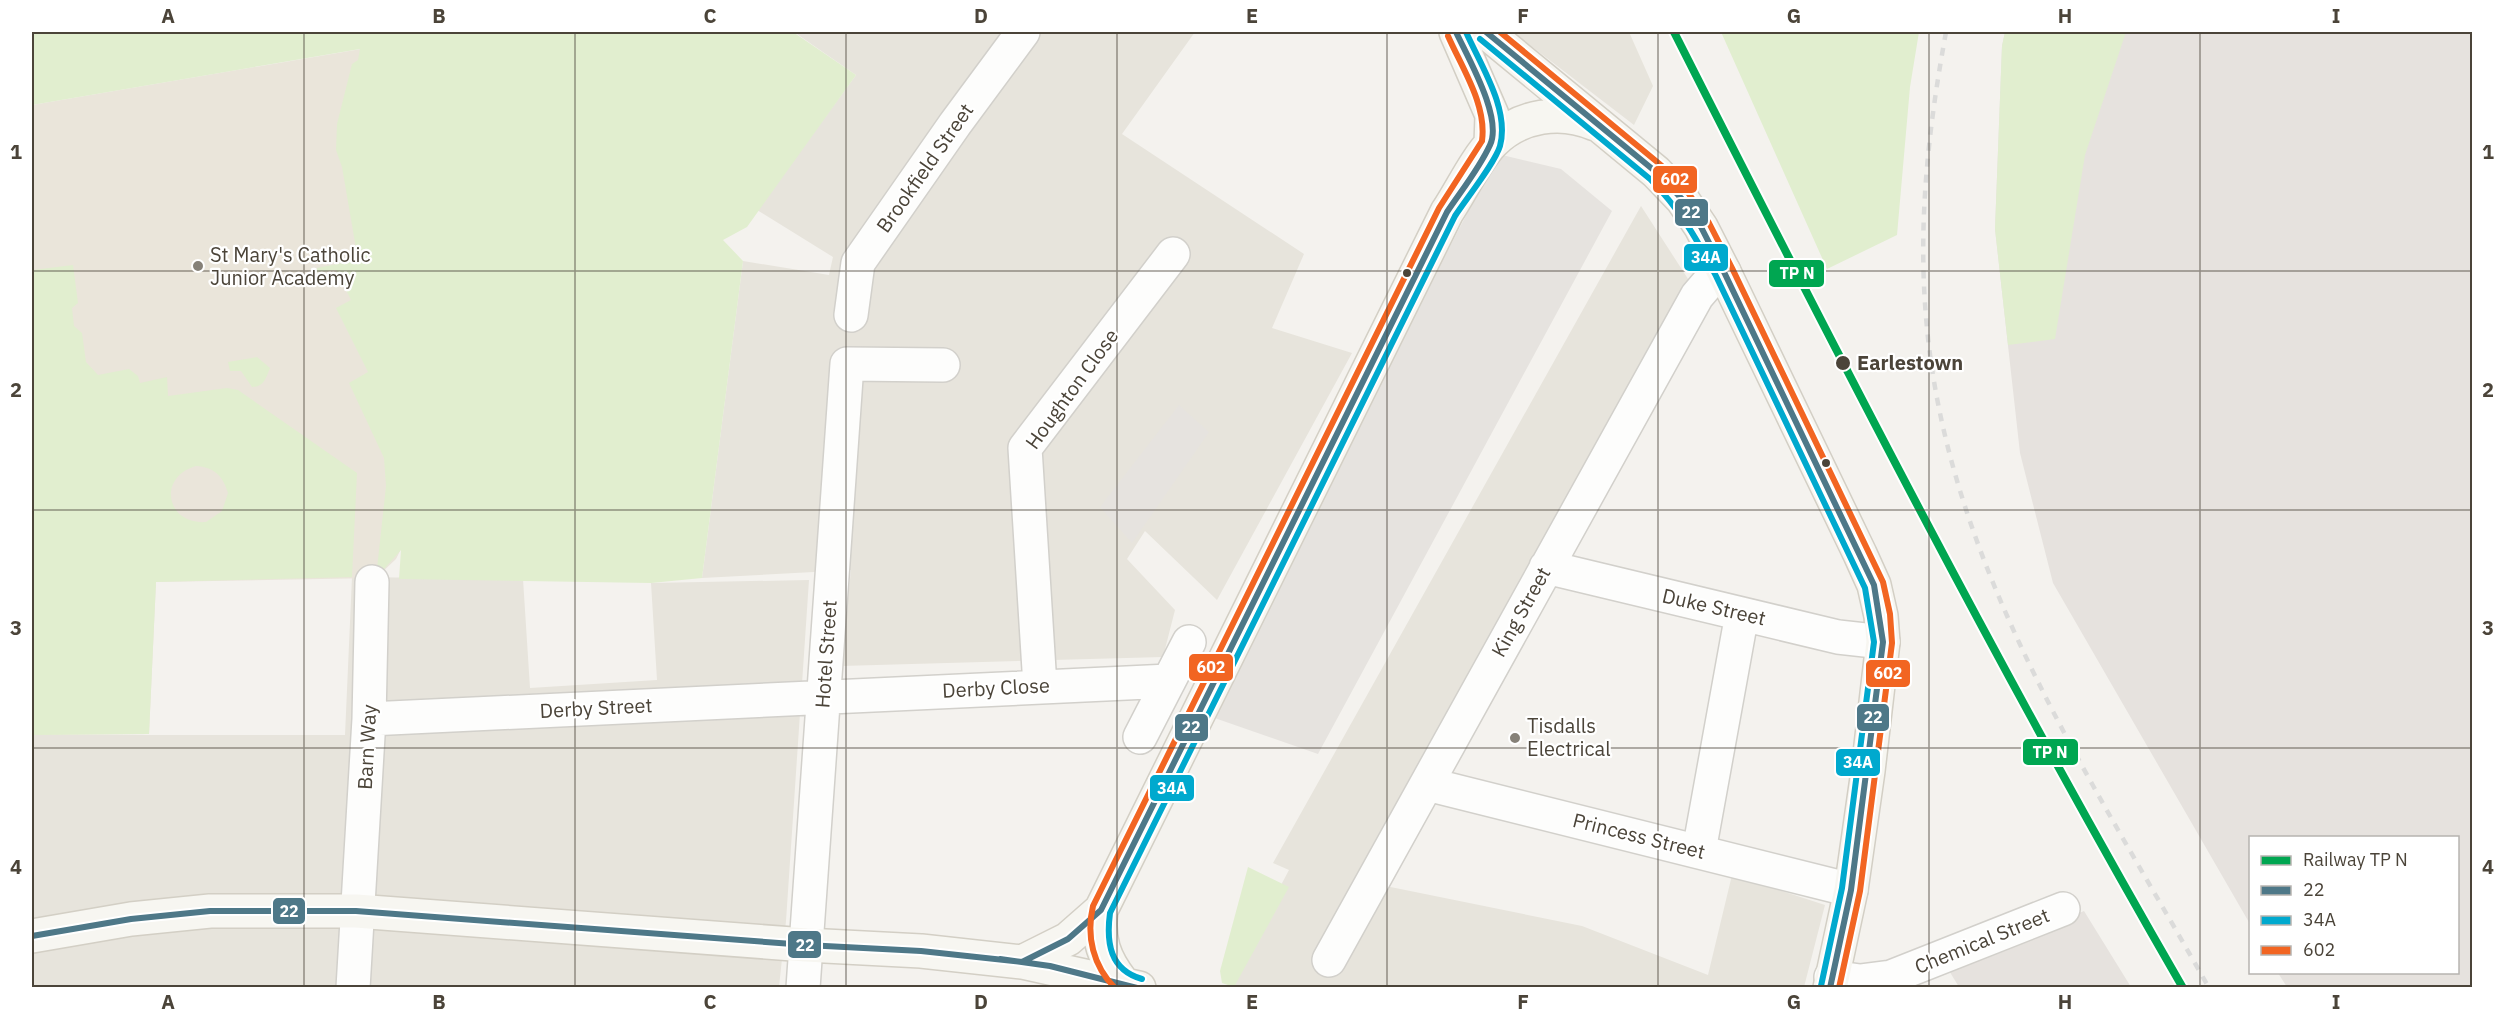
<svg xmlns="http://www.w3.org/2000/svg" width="2504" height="1019" viewBox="0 0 2504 1019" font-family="'IBM Plex Sans',sans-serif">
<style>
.residential{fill:#e7e4dc}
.industrial{fill:#e6e2de}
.education{fill:#eae5da}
.green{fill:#e1eecf;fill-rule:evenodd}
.parking{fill:#e6e3df}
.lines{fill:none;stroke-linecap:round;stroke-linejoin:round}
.street-casing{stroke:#d2d0cb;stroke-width:36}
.secondary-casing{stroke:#d3cfc5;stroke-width:36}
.street{stroke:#fdfdfc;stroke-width:33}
.secondary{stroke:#f7f6f1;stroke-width:33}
.rail{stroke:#dbdbda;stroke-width:4.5;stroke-dasharray:8 8;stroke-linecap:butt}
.bus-1-casing{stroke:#fff;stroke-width:10}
.bus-2-casing{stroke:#fff;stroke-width:10}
.bus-3-casing{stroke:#fff;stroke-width:10}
.bus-1{stroke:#4e7888;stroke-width:6}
.bus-2{stroke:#00a9ce;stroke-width:6}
.bus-3{stroke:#f26522;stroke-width:6}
.rail-1-casing{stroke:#fff;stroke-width:12}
.rail-1{stroke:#00a651;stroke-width:8}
.grid{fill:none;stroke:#4b4439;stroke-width:1.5;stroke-opacity:0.55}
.poi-dot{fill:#868178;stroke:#fff;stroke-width:2}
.bus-dot{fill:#4b4439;stroke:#fff;stroke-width:2}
.labels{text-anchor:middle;stroke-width:4.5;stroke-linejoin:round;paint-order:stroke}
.street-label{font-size:20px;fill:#4b4439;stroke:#fff}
.poi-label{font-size:20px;fill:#4b4439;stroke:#fff;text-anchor:start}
.stop-label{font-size:20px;font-weight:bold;fill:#4b4439;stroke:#fff;text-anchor:start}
.line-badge{stroke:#fff;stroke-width:2}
.badge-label{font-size:16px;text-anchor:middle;font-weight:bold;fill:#fff}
.neatline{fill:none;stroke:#4b4439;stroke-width:2}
.grid-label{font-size:20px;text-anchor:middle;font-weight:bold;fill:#4b4439}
</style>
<rect width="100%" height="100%" fill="#f4f2ee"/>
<!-- residential -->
<path class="residential" d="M794 32H1195L1122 134 1304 254 1272 328 1352 353 1217 600 1145 531 1127 559 1175 610 1163 657 841 666 851 570 702 578 743 261 829 275 833 257 757 210 856 75Z
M1513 32H1629L1653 86 1634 125Z
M1641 206 1690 282 1356 880 1582 926 1708 975 1732 875 1825 905 1804 987 1233 988 1228 985 1289 870 1273 863Z
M352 577 523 579 530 688 657 680 651 583 809 580 786 921 779 987H32V735H345Z"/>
<!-- industrial -->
<path class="industrial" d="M2005 32H2472V987H2287L2278 973 2458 972V838H2250V924L2053 583 2020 453 1995 229 2002 46Z
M2084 911 2131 987H1959L1948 969Z"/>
<!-- education -->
<path class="education" d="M361 49 345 129 401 549 396 559 376 578 156 582 149 734 32 735V105Z"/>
<!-- green -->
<path class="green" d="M32 32H793L856 75 747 227 723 240 743 261 702 578 651 583 399 579 401 550 376 578 386 486 384 458 349 383 368 372 336 308 351 300 336 270 317 272V268L358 260 342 167 336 150 337 124 352 64 358 60 360 49 32 105Z
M1721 32H1919L1910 87 1897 235 1827 269Z
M2005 32H2126L2085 155 2055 339 2008 345 1995 229 2002 46Z
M32 264 33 270 73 265 78 303 72 308 74 326 82 333 86 362 98 375 129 369 138 376 140 383 167 377 168 396 227 388 238 390 357 473 352 577 156 582 149 734 32 735ZM196 466C214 467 223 476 228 493L222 511 206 522C166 525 157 477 196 466Z
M257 357 270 368C266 378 264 387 252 387L241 371H230L228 362Z
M1248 867 1289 887 1234 987 1222 983 1220 971Z"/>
<!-- parking -->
<path class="parking" d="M1498 154 1561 169 1612 211 1318 754 1206 715Z
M1179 405 1209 432 1132 543 1100 507Z"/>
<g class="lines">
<!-- street casing -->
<g class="street-casing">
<path id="street" d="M851 315 858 263 955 124 1023 32
M1546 567 1838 637 1883 642
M1040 686 1025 448 1173 254
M369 719 1169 681
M1140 737 1189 642
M1427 784 1851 890
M1699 851 1742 614
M1329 960 1697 296 1709 282 1724 272
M1831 977 1860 981 1891 977 2063 909
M353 988 369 719 372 582
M803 988 847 364 943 365"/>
</g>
<!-- secondary casing -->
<g class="secondary-casing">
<path id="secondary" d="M1456 32 1492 115 1491 144
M1486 32 1656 172 1682 199 1701 227 1724 272 1860 554 1874 585 1881 616 1883 642 1868 771 1851 890 1830 988
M1101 910C1097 939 1104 959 1122 982
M32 936 131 919 210 911H356L806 945 921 951 1022 962 1139 988
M1022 962 1068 939 1101 910 1447 212C1461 191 1476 159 1493 142 1520 115 1561 109 1595 124"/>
</g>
<!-- street -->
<use href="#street" class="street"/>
<!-- secondary -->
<use href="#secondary" class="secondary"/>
<!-- rail -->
<path class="rail" d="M1946 32C1928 130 1917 228 1927 328 1950 571 2092 780 2209 988"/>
<!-- bus-1 casing -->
<g class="bus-1-casing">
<path id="bus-1" d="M1486 32 1656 172 1682 199 1701 227 1724 272 1874 585 1883 642 1851 890 1830 988
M32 936 131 919 210 911H356L806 945 921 951 1022 962 1068 939 1101 910 1447 212C1461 191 1479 169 1490 145 1503 118 1468 58 1456 32
M1000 959 1050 966 1137 988"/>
</g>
<!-- bus-2 casing -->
<g class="bus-2-casing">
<path id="bus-2" d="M1480 39 1650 179C1679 208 1697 239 1716 276L1865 588 1874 642 1842 888 1821 986
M1142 979C1110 970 1106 943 1110 913L1455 216C1466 199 1495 163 1500 146 1510 109 1480 64 1466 32"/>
</g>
<!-- bus-3 casing -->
<g class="bus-3-casing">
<path id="bus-3" d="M1500 32 1662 166 1689 194 1709 223 1732 268 1883 582 1890 614 1892 643 1860 891 1839 988
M1115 988C1093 966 1086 936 1093 906L1439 208 1482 141C1487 105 1462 68 1448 36"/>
</g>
<!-- bus-1 -->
<use href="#bus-1" class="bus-1"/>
<!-- bus-2 -->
<use href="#bus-2" class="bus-2"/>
<!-- bus-3 -->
<use href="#bus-3" class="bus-3"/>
<!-- rail-1 casing -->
<g class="rail-1-casing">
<path id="rail-1" d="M1674 32C1837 354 2002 675 2183 988"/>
</g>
<!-- rail-1 -->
<use href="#rail-1" class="rail-1"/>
</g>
<!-- grid -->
<path class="grid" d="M304 32V988M575 32V988M846 32V988M1117 32V988M1387 32V988M1658 32V988M1929 32V988M2200 32V988M32 271H2472M32 510H2472M32 748H2472"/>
<!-- markers -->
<g class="poi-dot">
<circle cx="198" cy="266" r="6"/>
<circle cx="1515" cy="738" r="6"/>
</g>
<g class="bus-dot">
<circle cx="1407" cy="273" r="5"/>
<circle cx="1843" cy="363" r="8"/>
<circle cx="1826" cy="463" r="5"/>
</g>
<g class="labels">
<!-- street labels -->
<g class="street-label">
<text transform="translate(925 168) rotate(-55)" y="7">Brookfield Street</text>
<text transform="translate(1072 389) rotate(-54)" y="7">Houghton Close</text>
<text transform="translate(1714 607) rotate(13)" y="7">Duke Street</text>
<text transform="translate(1521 612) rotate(-61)" y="7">King Street</text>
<text transform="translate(826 654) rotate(-86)" y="7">Hotel Street</text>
<text transform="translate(996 688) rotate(-3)" y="7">Derby Close</text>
<text transform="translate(596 708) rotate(-3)" y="7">Derby Street</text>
<text transform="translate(367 747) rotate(-87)" y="7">Barn Way</text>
<text transform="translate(1639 836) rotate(14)" y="7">Princess Street</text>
<text transform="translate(1982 941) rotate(-22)" y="7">Chemical Street</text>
</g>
<!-- poi labels -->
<g class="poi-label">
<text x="210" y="262">St Mary's Catholic<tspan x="210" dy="23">Junior Academy</tspan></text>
<text x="1527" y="733">Tisdalls<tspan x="1527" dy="23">Electrical</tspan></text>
</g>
<!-- stop labels -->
<g class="stop-label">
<text x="1857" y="370">Earlestown</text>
</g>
</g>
<g class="line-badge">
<rect x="1652" y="165" width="46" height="29" rx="6" fill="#f26522"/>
<rect x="1674" y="198" width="35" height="29" rx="6" fill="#4e7888"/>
<rect x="1683" y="243" width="46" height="29" rx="6" fill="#00a9ce"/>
<rect x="1768" y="259" width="57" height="29" rx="6" fill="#00a651"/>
<rect x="1188" y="653" width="46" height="29" rx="6" fill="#f26522"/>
<rect x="1865" y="659" width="46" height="29" rx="6" fill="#f26522"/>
<rect x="1856" y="703" width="34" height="29" rx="6" fill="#4e7888"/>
<rect x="1174" y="713" width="35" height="29" rx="6" fill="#4e7888"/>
<rect x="2022" y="738" width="57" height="28" rx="6" fill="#00a651"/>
<rect x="1835" y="748" width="46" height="29" rx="6" fill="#00a9ce"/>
<rect x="1149" y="774" width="46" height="28" rx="6" fill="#00a9ce"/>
<rect x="272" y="897" width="34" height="28" rx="6" fill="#4e7888"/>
<rect x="787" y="930" width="35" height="29" rx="6" fill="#4e7888"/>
</g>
<g class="badge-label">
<text x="1675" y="185">602</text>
<text x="1691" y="218">22</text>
<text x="1706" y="263">34A</text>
<text x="1797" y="279">TP N</text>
<text x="1211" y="673">602</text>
<text x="1888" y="679">602</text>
<text x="1873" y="723">22</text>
<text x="1191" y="733">22</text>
<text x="2050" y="758">TP N</text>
<text x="1858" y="768">34A</text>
<text x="1172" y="794">34A</text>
<text x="289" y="917">22</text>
<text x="805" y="951">22</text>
</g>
<!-- border -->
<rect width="2504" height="1019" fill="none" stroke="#ffffff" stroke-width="66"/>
<!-- legend -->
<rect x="2249" y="836" width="210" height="138" fill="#ffffff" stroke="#b7b4b0" stroke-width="1.5"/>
<rect x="2261" y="856" width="30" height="9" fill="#00a651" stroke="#b7b4b0" stroke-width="1.5"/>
<text x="2303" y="866" font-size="18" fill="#4b4439">Railway TP N</text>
<rect x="2261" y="886" width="30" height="9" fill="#4e7888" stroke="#b7b4b0" stroke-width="1.5"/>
<text x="2303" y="896" font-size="18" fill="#4b4439">22</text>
<rect x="2261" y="916" width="30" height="9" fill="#00a9ce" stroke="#b7b4b0" stroke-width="1.5"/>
<text x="2303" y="926" font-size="18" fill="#4b4439">34A</text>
<rect x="2261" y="946" width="30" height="9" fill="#f26522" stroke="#b7b4b0" stroke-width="1.5"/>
<text x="2303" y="956" font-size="18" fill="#4b4439">602</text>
<rect x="33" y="33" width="2438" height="953" class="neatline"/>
<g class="grid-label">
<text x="168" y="23">A</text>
<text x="439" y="23">B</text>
<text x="710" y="23">C</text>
<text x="981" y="23">D</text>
<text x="1252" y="23">E</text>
<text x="1523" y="23">F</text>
<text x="1794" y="23">G</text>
<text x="2065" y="23">H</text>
<text x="2336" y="23">I</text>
<text x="16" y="159">1</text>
<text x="2488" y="159">1</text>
<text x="16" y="397">2</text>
<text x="2488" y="397">2</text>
<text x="16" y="635">3</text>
<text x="2488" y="635">3</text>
<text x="16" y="874">4</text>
<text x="2488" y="874">4</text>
<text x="168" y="1009">A</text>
<text x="439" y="1009">B</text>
<text x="710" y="1009">C</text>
<text x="981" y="1009">D</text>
<text x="1252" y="1009">E</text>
<text x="1523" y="1009">F</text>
<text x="1794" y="1009">G</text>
<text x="2065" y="1009">H</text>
<text x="2336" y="1009">I</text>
</g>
</svg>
